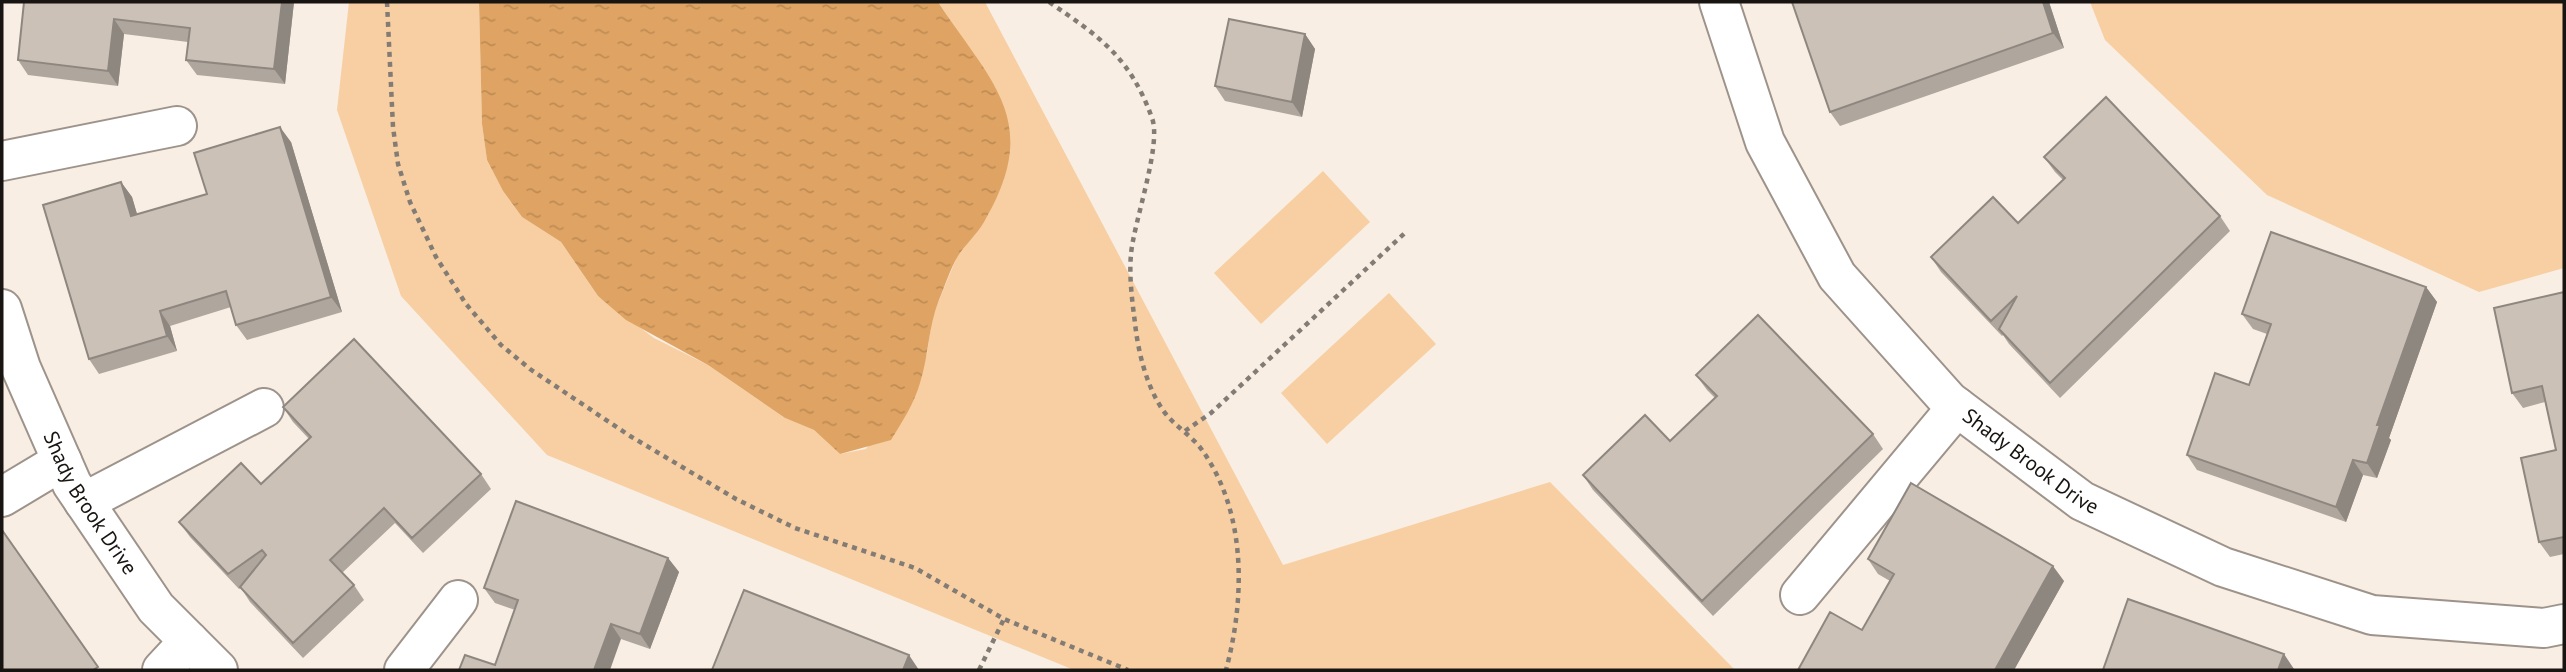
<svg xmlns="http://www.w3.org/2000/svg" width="2566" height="672" viewBox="0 0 2566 672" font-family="'PT Sans',sans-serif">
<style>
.green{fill:#f7cfa3}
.water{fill:url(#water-ripples)}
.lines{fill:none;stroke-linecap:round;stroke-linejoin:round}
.minor-casing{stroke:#9d938a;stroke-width:42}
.path{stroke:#837c75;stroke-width:4.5;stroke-dasharray:5 5;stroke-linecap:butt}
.minor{stroke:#fff;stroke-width:38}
.wall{fill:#afa69d}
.shaded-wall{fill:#8e8780}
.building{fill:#cbc1b7;stroke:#8e8780;stroke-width:2}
.labels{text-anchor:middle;stroke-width:5;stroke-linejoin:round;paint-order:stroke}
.street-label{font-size:21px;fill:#181411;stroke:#f8eee3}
</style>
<defs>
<pattern id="water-ripples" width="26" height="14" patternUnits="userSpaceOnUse" patternTransform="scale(1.75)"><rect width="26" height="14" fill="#dfa463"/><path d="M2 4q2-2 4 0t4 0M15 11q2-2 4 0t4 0" fill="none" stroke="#bf8c55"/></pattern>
</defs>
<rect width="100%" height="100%" fill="#f8eee3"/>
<!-- green -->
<path class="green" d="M349 2H479L482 124 487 160 503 191 522 217 561 242 598 296 654 338 708 365 785 418 814 430 840 454 866 449 927 354 932 318 946 283 957 257 983 223 955 27 938 2H985L1283 565 1550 482 1735 670H1074L547 455 401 296 337 110Z
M2090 2H2564V268L2479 292 2267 195 2105 40Z
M1323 171 1370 222 1261 324 1214 273Z
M1389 293 1436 344 1327 444 1281 393Z"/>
<!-- water -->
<path class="water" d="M479 2H938C992 84 1043 121 984 222 977 234 966 244 958 256 950 269 945 286 939 300 928 327 929 355 920 383 914 404 902 422 891 440L840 454 814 430 785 418 708 365 626 320 598 296 561 242 522 217 503 191 487 160 482 124Z"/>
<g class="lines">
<!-- minor casing -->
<g class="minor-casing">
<g id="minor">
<path id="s1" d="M1719 2 1765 142 1837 276 1949 401 2082 501 2223 567 2372 615 2544 628 2564 624"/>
<path d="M2 161 177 126"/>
<path id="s2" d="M2 309 21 368 72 484 156 608 218 670"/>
<path d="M2 497 62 461"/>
<path d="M84 502 264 408"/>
<path d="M1800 595 1957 407"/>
<path d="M162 670 189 641"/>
<path d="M404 670 458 600"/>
</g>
</g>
<!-- path -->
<path class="path" d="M387 2 393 127 398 164 410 202 436 257 466 304 501 345 530 369 630 436 736 499 795 528 915 568 1004 619 1128 670
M1049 2C1100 37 1130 57 1152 118 1162 145 1134 221 1131 254 1129 276 1132 300 1135 323 1138 352 1147 389 1165 413 1176 427 1192 436 1202 450 1247 513 1245 599 1226 670
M1185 431 1211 413 1407 231
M979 670 1004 619"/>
<!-- minor -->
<use href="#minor" class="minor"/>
</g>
<!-- wall -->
<path class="wall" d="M24 2H294L285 84 197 75 186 60 188 42 124 34 118 86 28 75 18 60Z
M1792 2H2049L2064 48 1840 126 1830 112Z
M1305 34 1315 49 1302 117 1225 101 1215 86Z
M291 142 342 312 247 340 236 325 231 307 170 326 177 351 99 374 89 359 121 182 132 197 137 214 207 194Z
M2044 157 2220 216 2230 231 2060 398 2009 344 2003 335 2002 336 1941 272 1931 257 2018 223 2063 180 2055 172Z
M2426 287 2437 302 2389 438 2391 440 2377 478 2363 475 2346 522 2197 470 2187 455 2249 385 2267 334 2253 329 2242 314Z
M2564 292V554L2550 557 2539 542 2556 450 2545 402 2523 408 2512 393Z
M1696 375 1873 434 1883 449 1713 616 1593 490 1583 475 1670 441 1715 398 1707 390Z
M283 407 481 474 491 489 423 553 395 523 342 573 354 585 364 600 303 658 250 602 241 588 239 589 190 537 179 522 261 484 309 439 293 422Z
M668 558 679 572 650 649 621 639 515 610 495 603 484 588Z
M1868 559 2064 581 2014 670H1798L1862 630 1890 581 1878 574Z"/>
<!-- shaded-wall -->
<path class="shaded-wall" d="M282 2H294L285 84 274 69Z
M2043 2H2049L2064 48 2053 33Z
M114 19 124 34 118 86 108 71Z
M1305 34 1315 49 1302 117 1292 102Z
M280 127 291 142 342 312 331 297Z
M121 182 132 197 142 231 131 216Z
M2426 287 2437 302 2389 438 2391 440 2377 478 2367 463 2377 425Z
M160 311 170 326 177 351 167 336Z
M2353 460 2363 475 2346 522 2336 507Z
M668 558 679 572 650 649 640 634Z
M2053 566 2064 581 2014 670H1995Z
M611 624 621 639 610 670H594Z
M2284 654 2294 669V670H2278Z
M909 655 919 670H903Z"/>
<!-- building -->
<path class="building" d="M24 2H282L274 69 186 60 190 28 114 19 108 71 18 60Z
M1792 2H2043L2053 33 1830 112Z
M1229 19 1305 34 1292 102 1215 86Z
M2106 97 2220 216 2050 383 1999 329 2017 296 1991 321 1931 257 1993 197 2018 223 2065 178 2044 157Z
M280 127 331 297 236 325 226 291 160 311 167 336 89 359 43 205 121 182 131 216 207 194 194 153Z
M2271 232 2426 287 2377 425H2380L2367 463 2353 460 2336 507 2187 455 2215 373 2249 385 2271 324 2242 314Z
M2564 292V537L2539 542 2521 458 2556 450 2542 386 2512 393 2494 308Z
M1758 315 1873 434 1702 601 1583 475 1645 415 1670 441 1717 396 1696 375Z
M354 339 481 474 412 538 384 508 330 560 354 585 293 643 240 587 266 555 262 550 228 574 179 522 241 463 261 484 311 437 283 407Z
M1911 483 2053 566 1995 670H1798L1830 612 1862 630 1894 574 1868 559Z
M516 501 668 558 640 634 611 624 594 670H459L465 655 495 665 518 600 484 588Z
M2 530 98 667 93 670H2Z
M744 590 909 655 903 670H712Z
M2128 599 2284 654 2278 670H2103Z"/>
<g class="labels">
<!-- street labels -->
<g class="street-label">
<text dy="7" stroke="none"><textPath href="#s1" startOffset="569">Shady Brook Drive</textPath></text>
<text dy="7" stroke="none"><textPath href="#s2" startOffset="214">Shady Brook Drive</textPath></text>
</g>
</g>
<!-- border -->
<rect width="2566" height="672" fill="none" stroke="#181411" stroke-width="7"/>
</svg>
